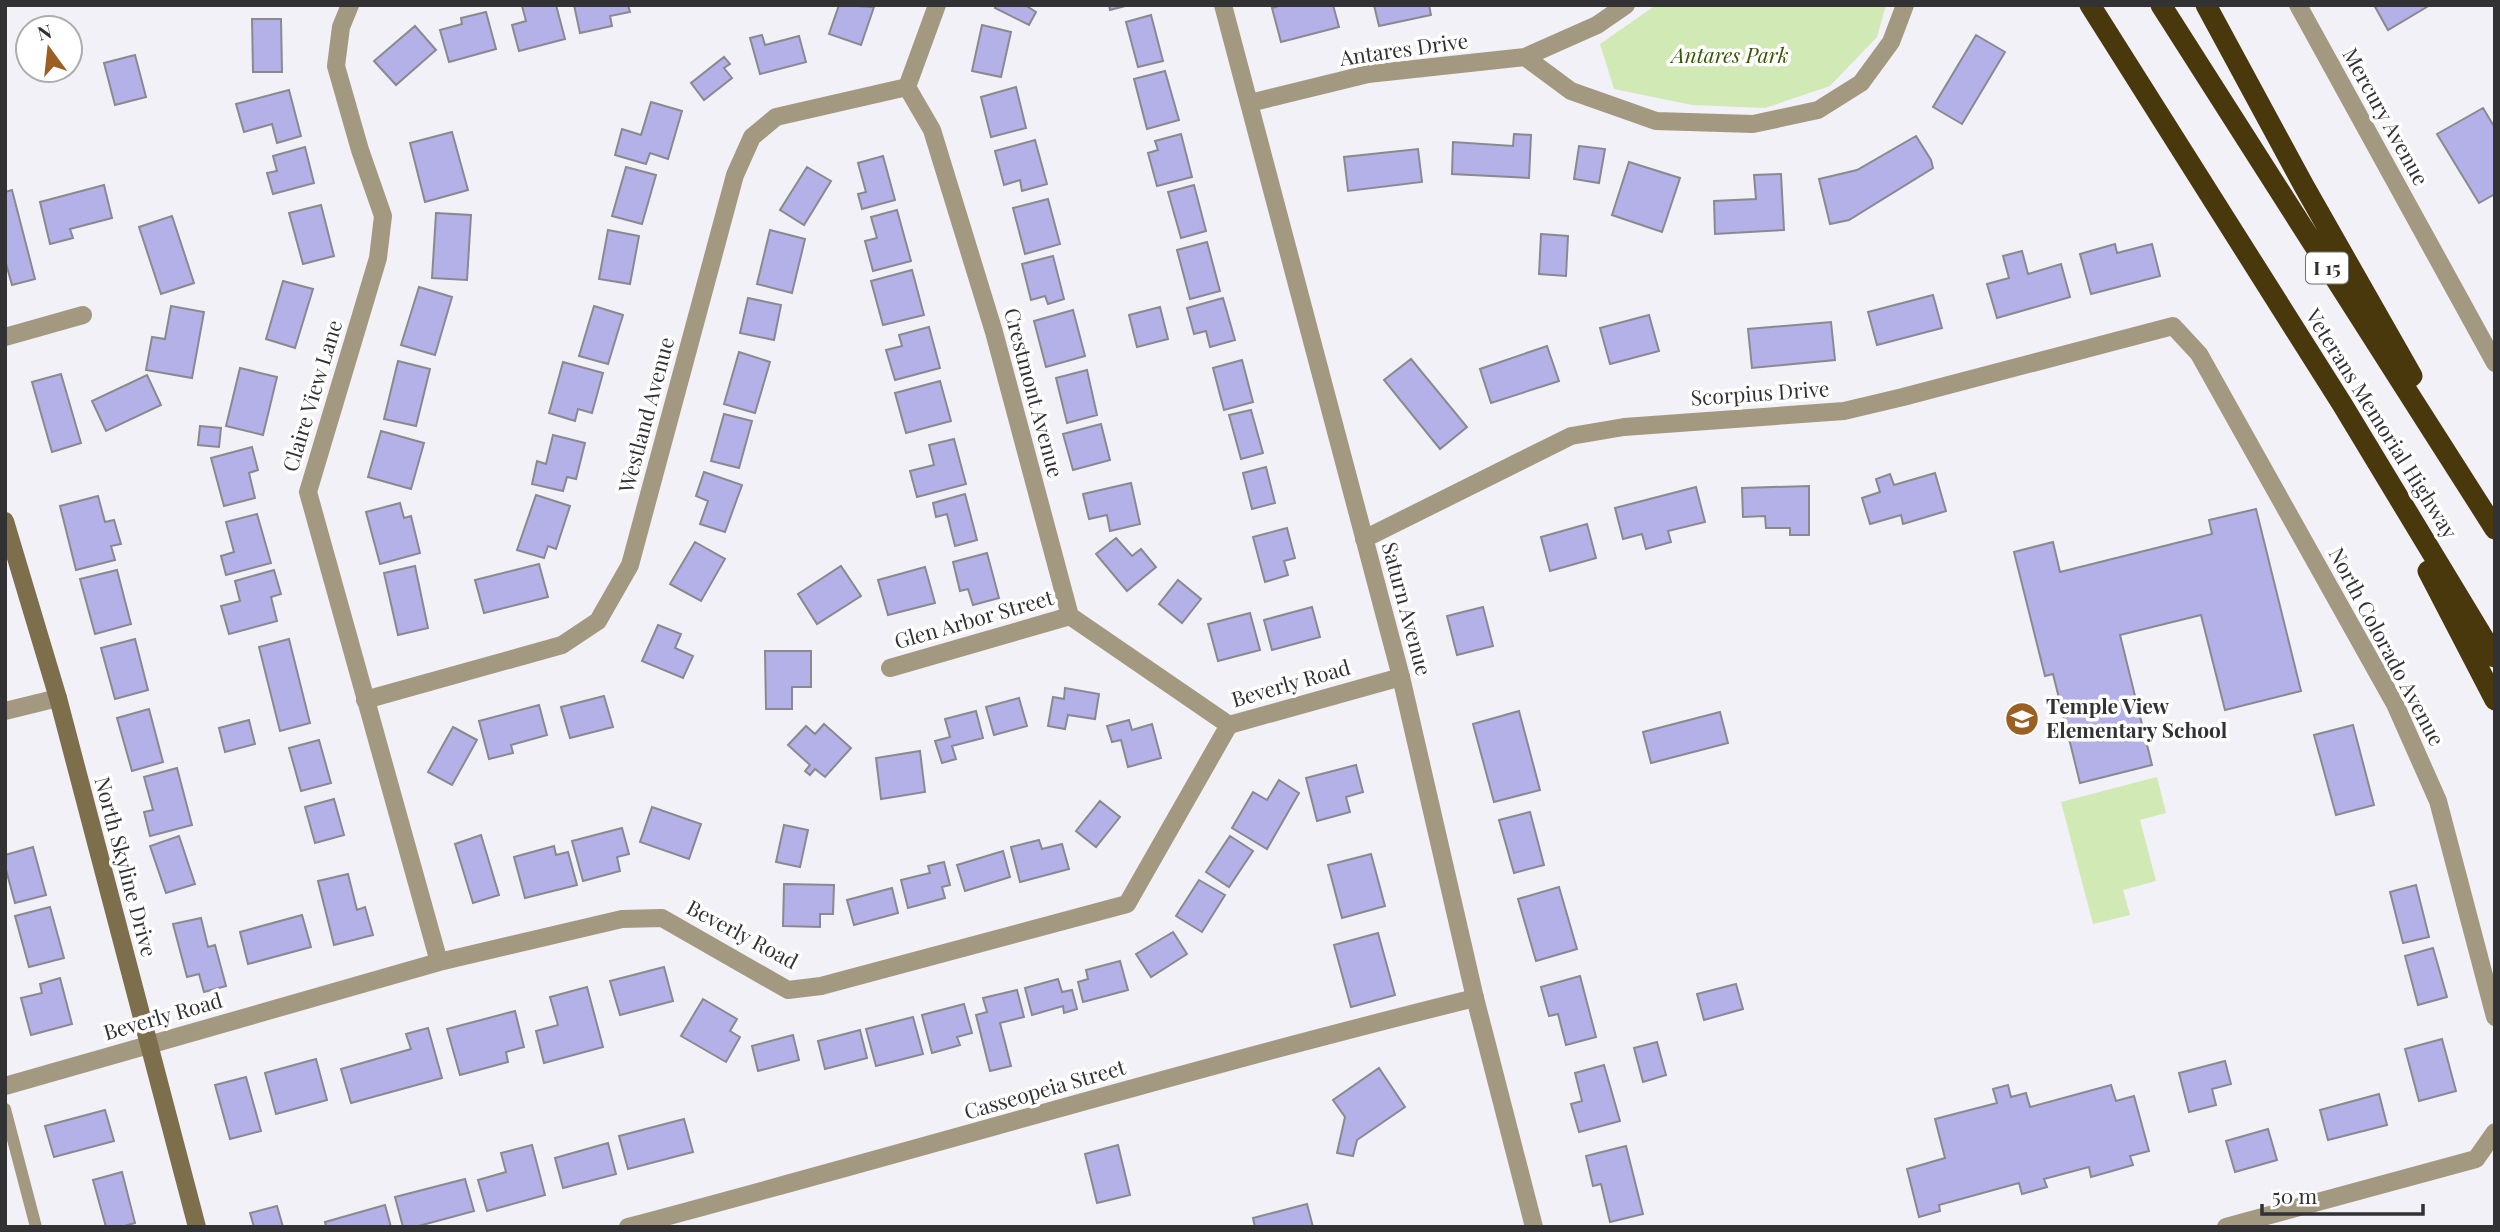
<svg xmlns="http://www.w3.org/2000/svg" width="2500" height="1232" viewBox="0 0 2500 1232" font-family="'Playfair Display',serif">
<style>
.green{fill:#d0e9b5}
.building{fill:#b4b0e8;stroke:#89898f;stroke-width:2}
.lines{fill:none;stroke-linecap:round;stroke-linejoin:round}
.service{stroke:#a39981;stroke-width:12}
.minor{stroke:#a39981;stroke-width:18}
.tertiary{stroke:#a39981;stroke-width:18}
.secondary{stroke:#7d6e4c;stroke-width:18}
.motorway{stroke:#48380c;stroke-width:21}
.labels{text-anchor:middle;stroke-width:7;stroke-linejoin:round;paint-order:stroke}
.shield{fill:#fff;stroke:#707072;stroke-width:2}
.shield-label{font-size:19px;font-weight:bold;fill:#323235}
.street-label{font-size:21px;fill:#323235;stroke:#fff}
.park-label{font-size:21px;font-style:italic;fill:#395602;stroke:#fff}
.poi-label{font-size:21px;font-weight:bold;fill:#323235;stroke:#fff;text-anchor:start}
</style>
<rect width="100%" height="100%" fill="#f1f1f7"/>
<!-- green -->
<path class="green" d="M1656 5H1886L1877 37 1830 86 1765 108 1692 105 1614 89 1600 44Z
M2157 777 2166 813 2140 820 2156 881 2123 890 2130 915 2093 924 2061 802Z"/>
<!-- building -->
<path class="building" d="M556 5 565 39 519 51 512 25 526 21 522 6Z
M574 5H628L630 12 610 16 612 26 580 33Z
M839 5 874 7 861 45 829 34Z
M996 5H1025L1036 12 1029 25 995 8Z
M1109 5H1129L1110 10Z
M1282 5H1333L1339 27 1281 42 1272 8Z
M1374 5H1429L1431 15 1379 26Z
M2374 5H2430L2388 30Z
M486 12 496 49 449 62 440 30 462 24 461 18Z
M1151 15 1163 61 1138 67 1126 22Z
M252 19H281L282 72H253Z
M982 25 1011 32 1001 77 972 71Z
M415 26 436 50 396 85 374 61Z
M762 35 765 45 799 36 806 62 760 74 750 38Z
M1976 35 2005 52 1962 124 1933 107Z
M135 55 146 97 115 105 104 63Z
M724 57 730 64 724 68 732 78 704 100 691 83Z
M1165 71 1179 120 1147 129 1134 79Z
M1016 87 1026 128 991 137 981 97Z
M289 90 301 136 277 143 272 124 244 132 236 104Z
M651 102 682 111 668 159 650 153 646 164 615 155 622 129 641 135Z
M2483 108 2495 128V194L2479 203 2437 134Z
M452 132 468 190 425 202 410 143Z
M1181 134 1192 177 1157 186 1148 153 1158 150 1155 141Z
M1514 134 1531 135 1529 178 1452 174 1453 142 1513 146Z
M1916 136 1931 160 1933 168 1849 220 1830 224 1819 179 1857 170Z
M1035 140 1047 184 1022 191 1020 180 1004 185 995 151Z
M1579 146 1605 149 1599 183 1574 179Z
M305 147 314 183 273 194 267 173 277 171 273 156Z
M1418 149 1422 182 1348 191 1344 157Z
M883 156 895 200 862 209 858 194 866 192 858 163Z
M1629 162 1680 178 1662 232 1612 215Z
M626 167 656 175 642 224 612 216Z
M807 167 831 181 804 225 780 210Z
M1781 174 1784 230 1715 234 1714 201 1756 199 1754 175Z
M104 185 112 218 70 229 73 238 50 244 40 202Z
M1194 185 1206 231 1181 238 1168 192Z
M12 190 35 279 12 285 5 260V192Z
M1048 199 1060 244 1025 254 1013 208Z
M321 205 334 256 303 264 289 213Z
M897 210 911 261 873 271 865 241 877 238 871 217Z
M436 213 471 215 467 280 432 278Z
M172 216 194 283 161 294 139 227Z
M608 230 639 236 630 284 599 279Z
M770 230 805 239 792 293 757 284Z
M1541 234 1568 236 1566 276 1539 274Z
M1207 242 1220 291 1190 299 1177 250Z
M2115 244 2117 253 2152 244 2160 276 2091 294 2080 254Z
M2022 251 2028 274 2061 264 2070 297 1997 318 1987 284 2009 278 2003 256Z
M1053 256 1064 299 1048 304 1045 296 1031 300 1022 264Z
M912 270 924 315 883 325 871 281Z
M283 281 313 289 295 348 266 339Z
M419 287 452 297 435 355 401 345Z
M1933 295 1942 328 1877 345 1868 312Z
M748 298 781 305 774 340 740 333Z
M1223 298 1235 340 1210 347 1206 331 1194 334 1187 308Z
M171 306 204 312 192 378 146 370 152 337 165 339Z
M594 306 623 315 608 364 579 356Z
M1160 307 1168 339 1137 347 1129 315Z
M1073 310 1085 356 1046 367 1034 321Z
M1649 315 1659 351 1610 364 1600 328Z
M1831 322 1835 360 1752 368 1748 329Z
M929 327 940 368 895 380 886 350 902 346 899 335Z
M1547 346 1559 381 1491 403 1480 369Z
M739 352 770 362 755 413 724 404Z
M1411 359 1467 427 1440 449 1384 380Z
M1242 360 1253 402 1224 410 1213 368Z
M398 361 430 369 416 426 384 419Z
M563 362 603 373 592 413 578 409 575 421 549 413Z
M240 368 277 377 263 435 226 426Z
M1087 370 1097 415 1067 423 1056 378Z
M61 374 81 443 52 452 32 382Z
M147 375 161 405 106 431 92 401Z
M940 381 951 421 906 433 895 393Z
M1251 410 1263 453 1241 459 1229 415Z
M724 414 752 421 739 468 711 461Z
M1101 424 1110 460 1073 470 1063 434Z
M200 426 221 428 219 447 198 445Z
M381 431 424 443 411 489 368 477Z
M553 435 585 443 576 479 567 477 563 491 532 484 537 461 546 464Z
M954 439 966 484 917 497 910 471 934 465 929 445Z
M252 447 258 470 249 473 255 498 224 506 211 458Z
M1266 467 1275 503 1252 509 1243 473Z
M704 472 742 485 725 532 700 524 708 501 696 496Z
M1935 473 1946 511 1903 524 1901 515 1870 524 1862 498 1880 492 1876 479 1890 474 1894 485Z
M1131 483 1140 524 1110 531 1107 515 1089 519 1083 494Z
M1809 486V535H1790V528H1766L1765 516 1743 517 1742 488Z
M1696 487 1705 522 1668 531 1671 542 1646 549 1642 534 1623 539 1615 508Z
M965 494 977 540 955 546 947 514 936 517 933 503Z
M536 495 570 506 556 549 548 546 544 558 517 550Z
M98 496 105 522 114 520 121 544 111 546 115 560 76 570 60 506Z
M400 503 404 518 411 516 420 553 380 564 366 512Z
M2256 509 2301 691 2225 710 2201 615 2120 635 2152 765 2080 783 2053 674 2045 676 2014 552 2053 542 2060 572 2212 534 2209 520Z
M257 514 271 563 226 575 221 556 234 552 226 522Z
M1587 524 1596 558 1550 571 1541 537Z
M1287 528 1295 558 1284 561 1288 575 1265 582 1253 537Z
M1116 538 1132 556 1141 549 1156 567 1127 591 1096 554Z
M695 542 725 559 701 601 670 584Z
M987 553 999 598 973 605 968 589 960 591 953 562Z
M539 564 548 597 484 613 475 580Z
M415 566 428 628 398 635 384 573Z
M841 566 861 596 817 624 798 594Z
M925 567 935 603 888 615 878 580Z
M117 570 131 624 95 634 80 579Z
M274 570 281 594 271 597 277 621 229 634 221 606 240 601 235 581Z
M1178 580 1201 599 1182 623 1159 604Z
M1312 607 1320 637 1272 650 1264 620Z
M1483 607 1493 646 1457 655 1447 616Z
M1250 613 1260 650 1218 661 1208 624Z
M658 625 681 634 675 648 693 656 683 678 642 661Z
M135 639 148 690 115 699 101 648Z
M289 639 310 723 280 731 259 647Z
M765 651H811V687H792V709H766Z
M1065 688 1099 694 1095 719 1068 715 1065 729 1048 726 1053 697 1064 699Z
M604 696 613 727 570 738 561 707Z
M1019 698 1027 726 994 735 986 707Z
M539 705 547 735 511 745 513 753 489 759 479 721Z
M149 709 163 762 132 771 117 718Z
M976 711 983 738 952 746 956 759 942 763 935 741 950 737 945 719Z
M1519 711 1540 790 1494 802 1473 724Z
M1720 712 1728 743 1651 763 1643 732Z
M249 720 255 744 225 752 219 728Z
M1129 720 1132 730 1152 724 1161 758 1128 767 1121 740 1112 742 1107 726Z
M824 724 851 748 825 777 815 769 810 775 805 771 810 765 788 745 806 726 815 734Z
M2353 725 2374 805 2336 815 2314 735Z
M453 727 477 740 452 785 428 772Z
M319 740 331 783 301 791 289 748Z
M920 751 925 792 881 799 876 758Z
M1356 765 1363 792 1346 797 1350 812 1317 821 1306 778Z
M177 768 192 825 150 836 144 812 153 810 144 777Z
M1279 780 1299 793 1267 849 1232 828 1253 792 1267 800Z
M334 799 344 835 315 843 305 807Z
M1100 801 1120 817 1096 847 1076 831Z
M652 807 701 824 689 859 640 842Z
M1530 812 1544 865 1514 873 1499 820Z
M784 825 808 830 800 867 776 862Z
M622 828 629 854 617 857 620 871 583 881 572 841Z
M481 835 499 895 473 903 455 844Z
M179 836 195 884 166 893 150 846Z
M1230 836 1253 851 1229 887 1206 872Z
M1039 840 1042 849 1062 844 1069 869 1020 882 1011 847Z
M554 846 556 855 568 852 577 885 525 898 514 857Z
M33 847 46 895 15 903 5 866V855Z
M1003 851 1010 877 965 891 957 865Z
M1371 854 1385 906 1342 918 1328 865Z
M944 862 950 885 942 887 945 898 908 908 901 880 930 873 928 866Z
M348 874 357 910 365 907 373 935 334 945 318 881Z
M1199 880 1225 895 1202 932 1176 916Z
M784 884 834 885 833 914H820V927L783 926Z
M2416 885 2429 937 2403 943 2390 892Z
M1559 887 1577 949 1536 961 1518 899Z
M892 888 898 913 854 925 847 900Z
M50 907 64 958 29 967 15 916Z
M302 915 311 947 248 964 240 932Z
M201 918 208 947 215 945 226 986 204 992 199 974 187 977 173 924Z
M1173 932 1187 954 1151 977 1136 954Z
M1378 933 1395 995 1351 1007 1334 945Z
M2433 948 2447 997 2418 1005 2405 956Z
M1120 961 1128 990 1083 1002 1078 982 1088 979 1086 970Z
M664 967 673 1001 620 1015 610 981Z
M1580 976 1596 1037 1566 1045 1558 1014 1549 1016 1541 987Z
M60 978 72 1024 31 1035 21 998 42 993 40 984Z
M1058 979 1062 992 1072 990 1077 1009 1064 1013 1063 1006 1032 1015 1025 988Z
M1736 984 1743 1009 1704 1020 1697 994Z
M587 987 603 1047 544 1063 536 1031 558 1025 550 997Z
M1017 990 1024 1017 1000 1023 1011 1066 990 1071 976 1015 987 1012 983 998Z
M703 999 737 1019 730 1031 740 1037 726 1062 681 1036Z
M964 1004 972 1033 957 1037 960 1045 932 1053 922 1015Z
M515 1011 524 1047 506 1052 508 1062 460 1075 447 1029Z
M913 1017 923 1054 876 1066 866 1029Z
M428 1028 442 1078 351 1103 341 1069 411 1049 406 1034Z
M860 1030 867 1058 825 1069 818 1041Z
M793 1035 799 1060 758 1071 752 1046Z
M2442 1039 2456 1091 2419 1101 2405 1049Z
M1657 1042 1666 1075 1643 1082 1634 1048Z
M316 1059 327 1100 276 1114 265 1073Z
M2225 1061 2231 1084 2212 1089 2216 1105 2189 1112 2179 1073Z
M1604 1065 1620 1121 1579 1132 1571 1104 1582 1101 1575 1073Z
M1379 1068 1405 1107 1357 1140 1353 1156 1337 1153 1345 1117 1333 1100Z
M246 1077 261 1131 230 1139 215 1085Z
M2008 1085 2011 1097 2026 1093 2030 1107 2111 1085 2116 1101 2134 1096 2149 1151 2130 1156 2133 1165 2091 1177 2089 1167 2044 1179 2047 1187 2022 1194 2019 1183 1939 1205 1940 1211 1919 1217 1907 1169 1945 1158 1935 1119 1997 1103 1993 1089Z
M2379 1094 2387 1125 2328 1140 2320 1110Z
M105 1110 114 1141 54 1157 45 1126Z
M684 1119 693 1152 628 1169 619 1136Z
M2268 1129 2277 1160 2235 1172 2226 1141Z
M608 1143 616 1174 563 1188 555 1158Z
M532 1145 545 1195 487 1211 478 1180 506 1172 501 1153Z
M1118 1145 1130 1195 1097 1203 1085 1154Z
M1626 1146 1643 1214 1610 1222 1601 1184 1593 1186 1586 1156Z
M122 1172 135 1223 121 1227H106L93 1180Z
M465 1179 474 1211 415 1227H403L395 1197Z
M1307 1204 1313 1227H1255L1253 1218Z
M385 1205 391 1227H326L325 1222Z
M277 1206 283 1227H254L250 1213Z"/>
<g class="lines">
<!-- service -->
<path class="service" d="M5 1109 36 1227"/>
<!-- minor -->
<path class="minor" d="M350 5 341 27 336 66 360 150 383 216 378 258 308 492 439 962
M1626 5 1597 25 1525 57 1571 91 1656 121 1753 124 1818 110 1861 83 1891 42 1905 5
M2298 5 2495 363
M907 87 932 130 994 332 1070 616 1229 725
M907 87 937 5
M1250 103 1368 74 1525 57
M5 337 83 315
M1364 539 1571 436 1624 427 1844 411 1903 397 2173 326 2199 354 2395 704 2438 801 2495 1017
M890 668 1070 616
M365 700 562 645 598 621 630 565 735 175 752 137 776 117 907 87
M5 711 58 698
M5 1086 439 962 622 919 662 918 788 990 821 986 1127 904 1229 725 1401 677
M628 1227C911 1152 1191 1068 1475 998
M2226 1227 2476 1159 2495 1132"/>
<!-- tertiary -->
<path class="tertiary" d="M1223 5 1401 677 1475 998 1534 1227"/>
<!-- secondary -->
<path class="secondary" d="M5 521 58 698 197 1227"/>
<!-- motorway -->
<path class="motorway" d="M2090 5 2342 404 2495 657
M2161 5 2495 529
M2206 5 2304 186 2412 376
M2428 571 2495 700"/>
</g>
<!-- icons -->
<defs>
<g id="school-disc" transform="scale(1.75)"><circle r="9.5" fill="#9b5f22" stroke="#fff"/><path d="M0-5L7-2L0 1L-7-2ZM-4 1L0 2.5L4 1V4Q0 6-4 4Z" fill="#fff"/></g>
</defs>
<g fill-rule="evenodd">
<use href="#school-disc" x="2022" y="719"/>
</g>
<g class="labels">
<!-- shield labels -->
<rect class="shield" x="2306" y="252.5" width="42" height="31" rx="5"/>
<g class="shield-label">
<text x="2327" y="275">I 15</text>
</g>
<!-- street labels -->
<g class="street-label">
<text transform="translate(1404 50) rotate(-8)" y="7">Antares Drive</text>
<text transform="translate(2385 117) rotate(61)" y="7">Mercury Avenue</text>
<text transform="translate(1033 393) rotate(75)" y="7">Crestmont Avenue</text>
<text transform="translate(1760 394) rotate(-4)" y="7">Scorpius Drive</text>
<text transform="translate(313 396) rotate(-73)" y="7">Claire View Lane</text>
<text transform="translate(647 415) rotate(-75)" y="7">Westland Avenue</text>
<text transform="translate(2381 424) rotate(58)" y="7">Veterans Memorial Highway</text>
<text transform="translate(1406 609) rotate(75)" y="7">Saturn Avenue</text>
<text transform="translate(974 620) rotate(-16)" y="7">Glen Arbor Street</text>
<text transform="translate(2386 647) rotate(62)" y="7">North Colorado Avenue</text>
<text transform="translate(1291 684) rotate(-16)" y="7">Beverly Road</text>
<text transform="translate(125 867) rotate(75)" y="7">North Skyline Drive</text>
<text transform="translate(742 935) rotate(28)" y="7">Beverly Road</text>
<text transform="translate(163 1017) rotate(-16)" y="7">Beverly Road</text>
<text transform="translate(1045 1090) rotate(-16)" y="7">Casseopeia Street</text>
</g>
<!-- park labels -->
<g class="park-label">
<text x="1730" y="63">Antares Park</text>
</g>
<!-- poi labels -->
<g class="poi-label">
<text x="2046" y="714">Temple View<tspan x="2046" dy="24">Elementary School</tspan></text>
</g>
</g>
<!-- border -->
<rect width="2500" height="1232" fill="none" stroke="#323235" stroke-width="14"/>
<!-- north arrow -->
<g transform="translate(49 49) rotate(345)"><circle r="33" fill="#ffffff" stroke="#adadae" stroke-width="2"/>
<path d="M0-5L12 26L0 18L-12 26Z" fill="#9b5f22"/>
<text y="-10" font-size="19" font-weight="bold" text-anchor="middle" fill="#323235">N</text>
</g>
<!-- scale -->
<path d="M2262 1204v10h161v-10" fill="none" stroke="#323235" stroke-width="3.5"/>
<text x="2272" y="1204" font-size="21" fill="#323235" stroke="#ffffff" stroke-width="5" paint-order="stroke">50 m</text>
</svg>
